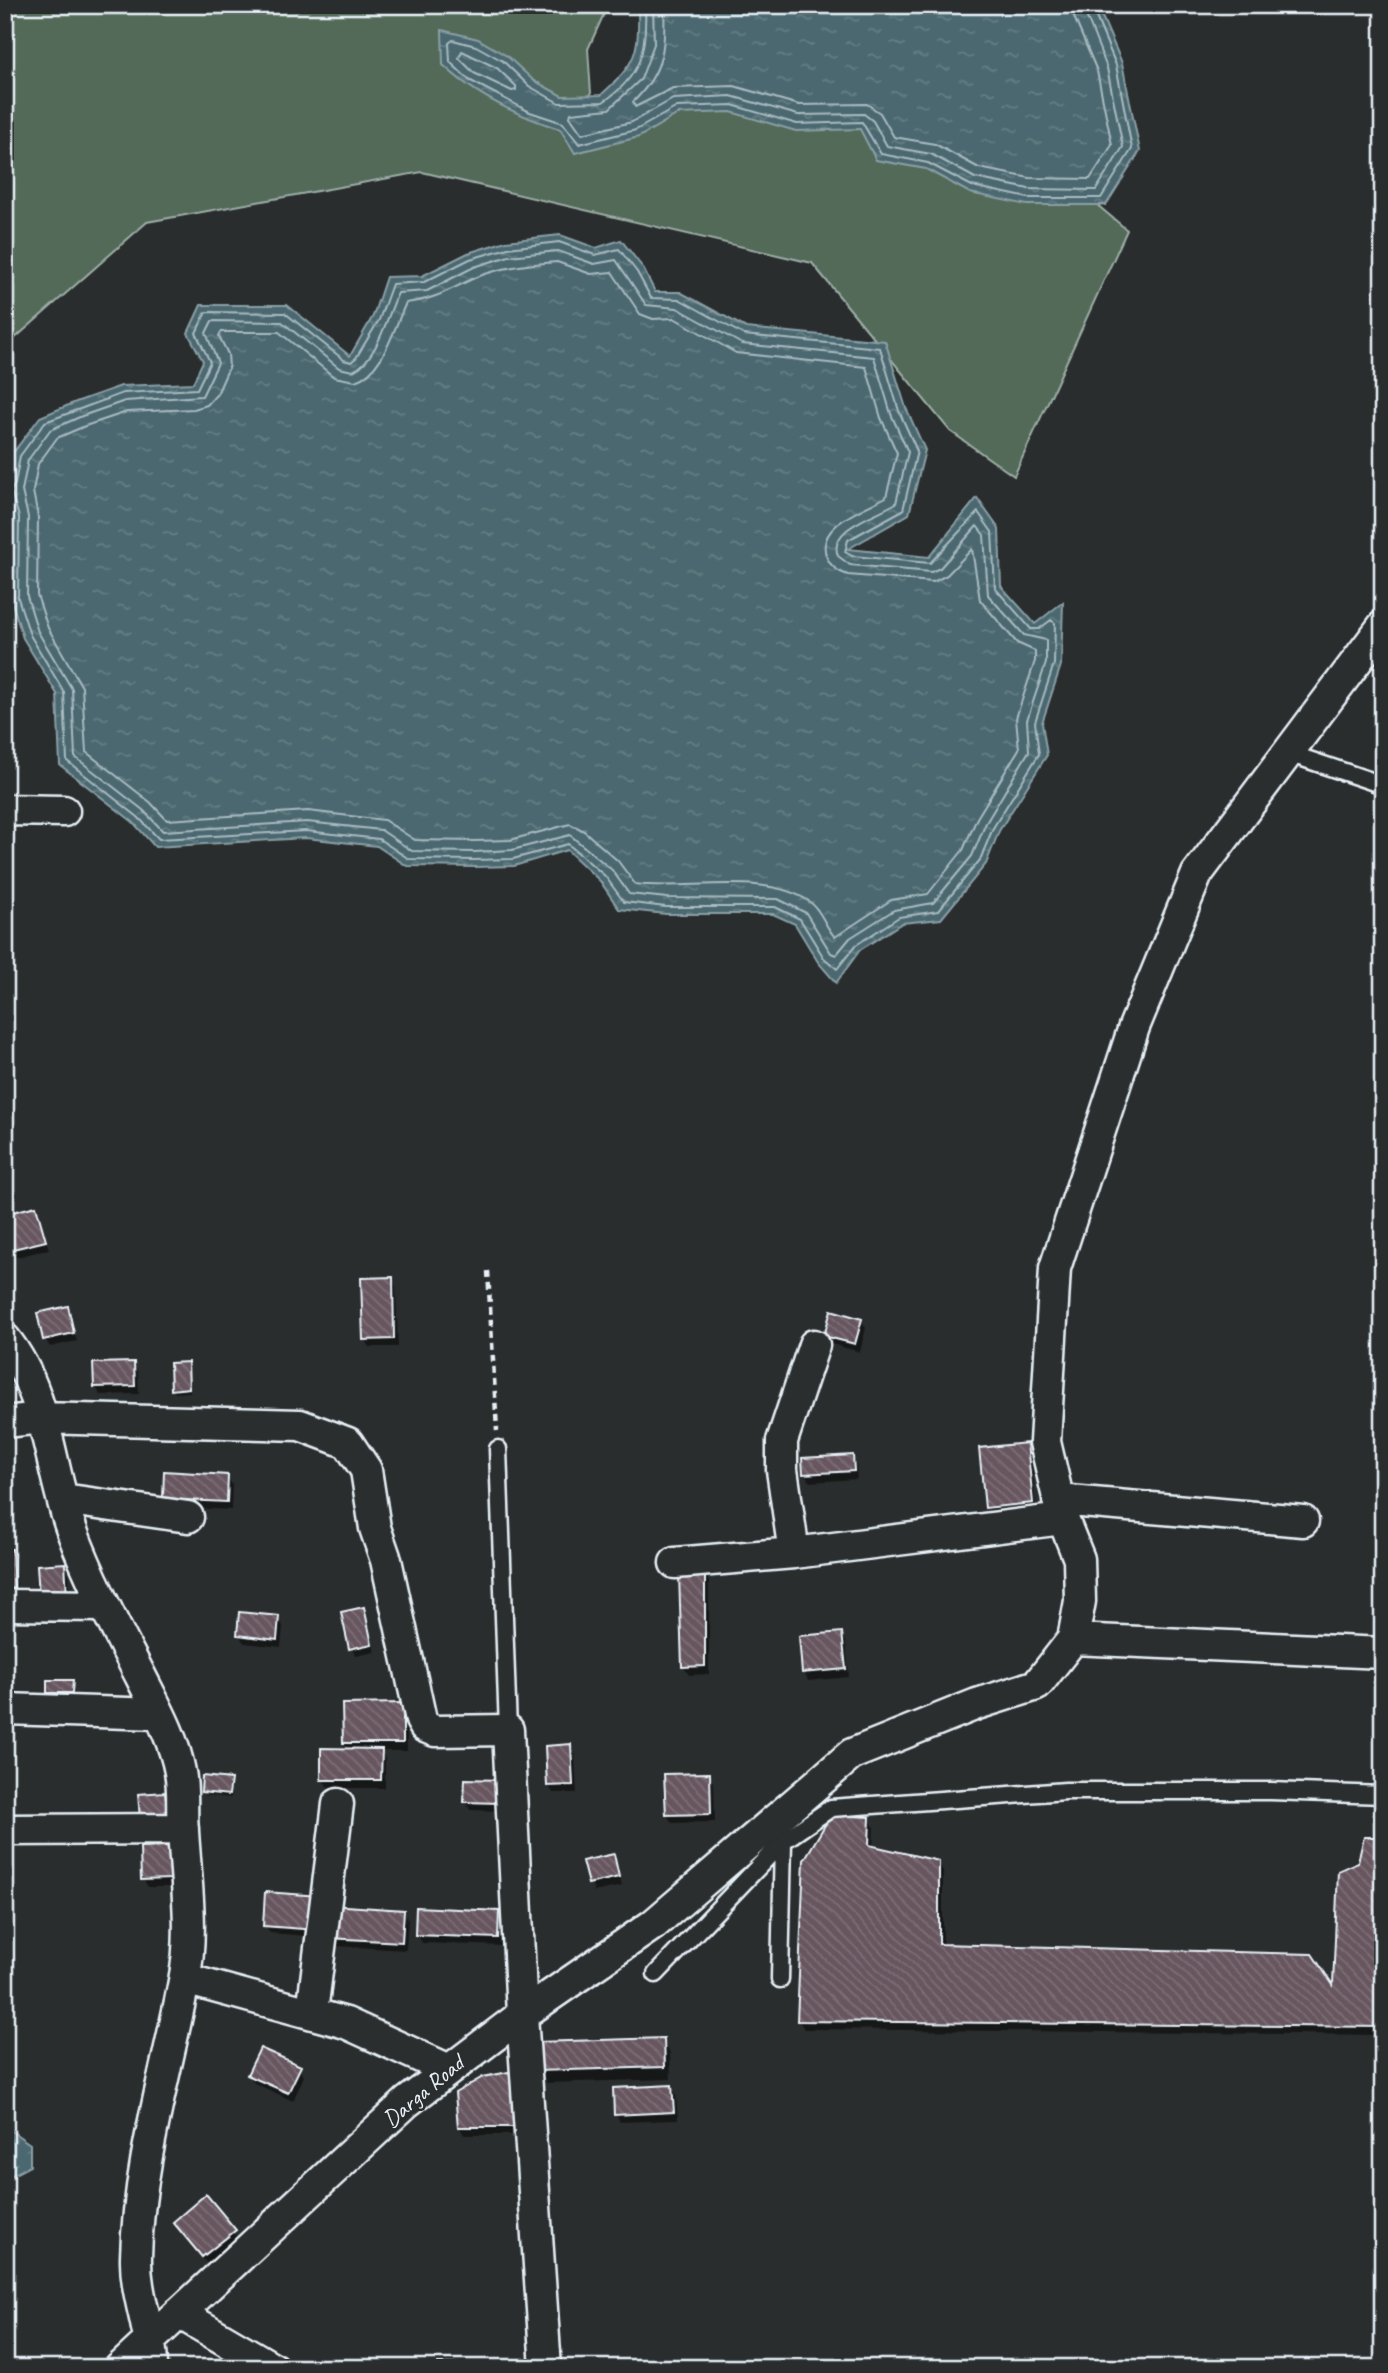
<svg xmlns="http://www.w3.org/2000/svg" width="1388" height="2373" viewBox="0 0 1388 2373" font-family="Caveat,sans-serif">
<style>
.grass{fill:#526a58;stroke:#9daea8;stroke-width:2}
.water{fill:url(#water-ripples);stroke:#8a9fa6;stroke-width:2}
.shadow{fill:#0007}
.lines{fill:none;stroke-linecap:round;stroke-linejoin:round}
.shore{stroke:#a9bac1;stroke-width:2}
.building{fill:url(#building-back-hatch);stroke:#e8f1f8;stroke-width:2}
.service-casing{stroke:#e8f1f8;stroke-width:21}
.minor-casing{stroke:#e8f1f8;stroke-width:35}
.path{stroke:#e8f1f8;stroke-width:4.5;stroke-dasharray:7 5;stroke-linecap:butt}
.service{stroke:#2a2d2e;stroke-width:16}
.minor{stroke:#2a2d2e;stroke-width:30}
.labels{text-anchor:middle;stroke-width:5;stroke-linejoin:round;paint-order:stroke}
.street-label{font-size:24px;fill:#e8f1f8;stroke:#2a2d2e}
</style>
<defs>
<pattern id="water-ripples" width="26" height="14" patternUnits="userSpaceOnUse" patternTransform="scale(1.75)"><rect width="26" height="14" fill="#4b686f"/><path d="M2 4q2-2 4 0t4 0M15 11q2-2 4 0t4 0" fill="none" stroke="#657e84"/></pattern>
<pattern id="building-back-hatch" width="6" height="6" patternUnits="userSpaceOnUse" patternTransform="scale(1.75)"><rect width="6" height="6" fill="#67565f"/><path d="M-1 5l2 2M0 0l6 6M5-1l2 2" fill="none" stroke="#7d6f77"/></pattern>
</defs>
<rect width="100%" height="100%" fill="#2a2d2e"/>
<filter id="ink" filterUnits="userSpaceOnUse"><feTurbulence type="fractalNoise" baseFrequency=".0143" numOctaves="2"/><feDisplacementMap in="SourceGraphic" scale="14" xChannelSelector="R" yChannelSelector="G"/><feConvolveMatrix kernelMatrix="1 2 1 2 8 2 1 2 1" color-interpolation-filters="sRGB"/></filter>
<g filter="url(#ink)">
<!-- grass -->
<path class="grass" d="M5 5H608L588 49 593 124 715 89 1071 183 1127 230 1014 476 950 431 812 263 422 172 147 222 5 347Z"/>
<!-- water -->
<path class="water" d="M638 5H1097L1122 63 1140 151 1106 205H1027L970 193 926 169 876 160 860 129 796 131 731 112 678 114 639 137 575 153 560 129C518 116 475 95 443 65L442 30 478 39 507 56 533 80 562 96 601 95C637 62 639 54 638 5Z
M560 235 596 248 621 240 643 268 655 292H680L746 328 885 341 906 408 925 450 909 514 848 549 929 557 977 498 999 529 1001 586 1035 624 1063 602 1061 665 1042 723 1047 755 999 831 986 864 941 919 902 923 860 950 836 983 818 962 795 924 773 914H666L619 909 600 881 567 850 514 866 475 867 407 866 377 846 306 838 155 847 133 822 60 765 57 694 23 638 11 599 12 517 7 493 13 453 40 417 76 402 121 386 193 383 203 361 188 333 201 305H287L350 356 373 316 386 277 422 276 468 253 506 241Z
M5 2123 10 2130 30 2144V2166L5 2179Z"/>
<!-- shadow -->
<path class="shadow" d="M35 1208 49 1249 5 1260V1216Z
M392 1279 396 1287 398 1347H369L364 1339Z
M67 1308 77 1341 50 1347 45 1339Z
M861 1320 866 1328 860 1352 831 1344 826 1336Z
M133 1363 138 1372 139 1394 100 1395 96 1387Z
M187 1364 190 1392 175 1393 173 1389Z
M1026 1445 1031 1453 1036 1511 992 1515 987 1507Z
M852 1456 856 1465 857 1479 810 1482 805 1474Z
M227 1476 232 1485 231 1510 170 1507 165 1499Z
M11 1551 16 1559 17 1602 5 1603Z
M64 1565 69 1573 70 1603 41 1596Z
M704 1574 709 1582V1674L689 1675 684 1667Z
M363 1609 375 1652 356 1656 351 1648Z
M278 1618 283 1626 281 1647 244 1643 239 1635Z
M841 1634 846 1642 849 1677 808 1681 804 1672Z
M72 1682 74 1696H51L49 1693Z
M402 1705 407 1713V1751H381L385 1759V1788H328L323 1779 348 1750 344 1743Z
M570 1746 575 1754 577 1793H553L548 1785Z
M709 1775 714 1783 715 1822 672 1823 667 1815Z
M230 1780 231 1798 204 1795 202 1792Z
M499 1782 503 1811 470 1810 466 1802Z
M869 1819 874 1827 873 1848 938 1863 943 1871V1945L1335 1991 1383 1839V2035L804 2029 799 2021Z
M168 1847 173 1856 174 1887H148L143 1879Z
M613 1856 622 1886 594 1892 584 1862Z
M318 1898 320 1937 270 1933 265 1925Z
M403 1911 408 1920 406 1950 335 1946 330 1937Z
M498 1913 503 1921 502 1946 422 1943 417 1934Z
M663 2040 670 2053 671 2079 547 2083 539 2070Z
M299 2068 304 2076 293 2101 254 2083 249 2075Z
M513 2073 521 2135H464L459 2126Z
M672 2087 676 2095 678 2120 620 2122 616 2114Z
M206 2197 239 2239 208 2265 175 2222Z"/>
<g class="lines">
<!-- shore -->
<path class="shore" d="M645 5C647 49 642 76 603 102L559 103 529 86 503 61 476 46 453 40 449 43 450 62 469 80 530 112 563 123 579 144 636 130 677 107 732 105 797 124 862 122 881 154 928 163 972 186 1028 198H1101L1132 149 1116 65 1091 5
M653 5 654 44 641 79 609 109 571 113 570 117 582 134 632 122 673 99 731 96 798 115 864 114 873 121 887 146 931 154 975 178 1029 189 1096 190 1123 147 1107 68 1082 5
M664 5C666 46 664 72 633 102L635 107 673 88 734 86 799 105 867 104 880 113 894 137 935 144 979 168 1030 178 1090 179 1112 145 1097 71 1074 17 1072 5
M462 51 497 68 516 86V90L512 91 474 73 459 58Z
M559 242 595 255 619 249 637 272 651 298 679 299 744 335 880 348 899 411 917 451 903 510 848 540 845 552 852 556 930 563 978 512 992 532 995 588 1031 629H1039L1051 620 1055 623 1054 664 1035 722 1039 754 993 828 980 860 938 911 899 917 856 945 837 969 824 958 800 919 775 907H666L624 902 605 876 568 844 513 859 474 860 409 859 379 839 306 831 159 839 138 817 67 761 64 692 30 635 18 598 19 517 11 491 15 484 20 456 45 422 123 393 197 389 210 362 196 333 206 312 285 313 344 360 351 362 356 358 379 320 392 284 424 282 470 259 508 248Z
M558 251 594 264 616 260 646 305 677 308 742 344 874 357 891 414 908 452 896 503C878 515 827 528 838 556L850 565 931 572 940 568 977 526 984 535 988 595 1024 635 1046 640V663L1027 720 1029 751 986 823 972 856 933 903 894 910 850 938 836 955 831 953 806 913 778 899 667 898 629 894 612 870 570 835 512 850 474 852 412 851 381 830 307 822 163 831 143 810 75 757 72 689 38 632 27 596 28 517 22 491 28 460 50 430 82 416 125 401 202 396 218 363 206 333 212 321 282 322 339 368 353 371C377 361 388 314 398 293L427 291 474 267 509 256Z
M557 262 591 274 612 272 640 314 653 319 674 318 736 353 866 367 881 418 897 453 886 497C865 509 813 525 827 558 831 567 838 572 848 575L933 582 947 575 972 549 980 600 1017 643 1035 651V661L1016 718 1019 749 977 818 963 850 928 894 891 900 835 937C825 927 822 911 810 902 767 871 686 891 635 884L618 861 584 831 570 824 510 840 474 841 415 840 384 820 308 811 167 820 150 802 86 752 82 687 48 628 37 595 38 517 33 491 38 464 57 438 85 426 127 412 194 409 207 405 217 394 229 367 228 354 219 336 221 332H279L334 377 355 381C384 372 394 327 406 303 438 299 449 289 477 277 502 267 530 264 557 262Z"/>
</g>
<!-- building -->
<path class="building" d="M36 1206 46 1241 5 1251V1214Z
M393 1277 394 1339 363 1340 361 1278Z
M68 1306 74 1333 43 1340 37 1313Z
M831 1310 862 1319 855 1344 824 1336Z
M134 1362 135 1386 94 1387 93 1363Z
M188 1362 189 1388 171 1390 170 1363Z
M1027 1443 1033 1503 985 1508 979 1448Z
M853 1455 854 1471 803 1474 802 1458Z
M164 1471 228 1475 227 1502 163 1499Z
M5 1549H12L14 1594 5 1595Z
M65 1563 67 1595 39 1596 37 1565Z
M705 1572V1666L682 1667 679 1574Z
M364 1607 372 1644 349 1649 341 1612Z
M239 1612 279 1616 277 1640 237 1635Z
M842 1632 846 1669 802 1673 799 1636Z
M47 1680H73L72 1693H47Z
M403 1703V1743H343L342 1704Z
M571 1744 573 1785 547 1786 545 1746Z
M321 1748 382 1749 381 1780H321Z
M710 1773 711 1814 666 1815 664 1774Z
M202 1776 231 1779 229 1795 201 1792Z
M465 1779 500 1780 499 1803 464 1802Z
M165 1792 168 1816 140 1819 138 1794Z
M831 1815 870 1817 869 1845 939 1861V1944L1312 1954 1333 1985 1338 1871 1358 1862 1364 1837H1383V2027L797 2021 804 1860Z
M169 1846 171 1879 141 1880 140 1847Z
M614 1854 619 1877 588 1884 582 1861Z
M265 1892 319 1896 317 1930 263 1926Z
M330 1905 404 1910 402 1942 328 1938Z
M416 1907 499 1911 498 1938 415 1935Z
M664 2038 665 2067 537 2071V2042Z
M260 2048 301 2066 288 2093 247 2075Z
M514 2071 517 2127H458L455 2093 483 2077Z
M672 2085 674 2112 614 2115 613 2088Z
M206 2194 236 2230 202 2257 173 2222Z
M438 2364 516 2365V2368H438Z"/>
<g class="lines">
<!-- service casing -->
<g class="service-casing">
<path id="service" d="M1288 753 1383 785
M498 1449 508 1730
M656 1974 783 1841 780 1837
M780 1979 783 1841 831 1808 1066 1791H1271L1383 1795"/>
</g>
<!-- minor casing -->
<g class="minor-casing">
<path id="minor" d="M5 810 64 811
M5 1339C48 1392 49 1469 72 1531 91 1582 117 1630 141 1677 156 1707 174 1739 180 1772 184 1791 181 1812 183 1831 186 1881 194 1932 184 1981 167 2072 138 2164 136 2257 135 2296 152 2329 152 2368
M5 1422 41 1418 300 1425 348 1443 366 1470 375 1528 386 1560 421 1720 425 1727 435 1731 508 1730 522 2015 407 2102 120 2368
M63 1499 188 1517
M1058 1500 1303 1521
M794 1553 782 1470V1441L814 1345
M675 1563 794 1553 1063 1519
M5 1605 104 1606
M1073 1639 1383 1653
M5 1709 159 1714
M5 1830 183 1829
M185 1979 346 2023 447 2069
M312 2012 338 1804
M179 2313 273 2368
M546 2368 522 2015 654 1924 852 1754 977 1704 1037 1685 1073 1639 1080 1601 1079 1559 1063 1519 1045 1442 1055 1268 1134 1027 1197 874 1383 626"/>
</g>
<!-- path -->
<path class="path" d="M488 1271 497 1431"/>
<!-- service -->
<use href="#service" class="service"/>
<!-- minor -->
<use href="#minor" class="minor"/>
</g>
</g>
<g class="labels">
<!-- street labels -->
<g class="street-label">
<text transform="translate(423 2091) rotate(-40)" y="8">Darga Road</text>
</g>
</g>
<!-- margin -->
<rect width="1388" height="2373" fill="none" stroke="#2a2d2e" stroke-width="28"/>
<rect x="14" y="14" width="1360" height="2345" fill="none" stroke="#e8f1f8" stroke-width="2.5" filter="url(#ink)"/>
</svg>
